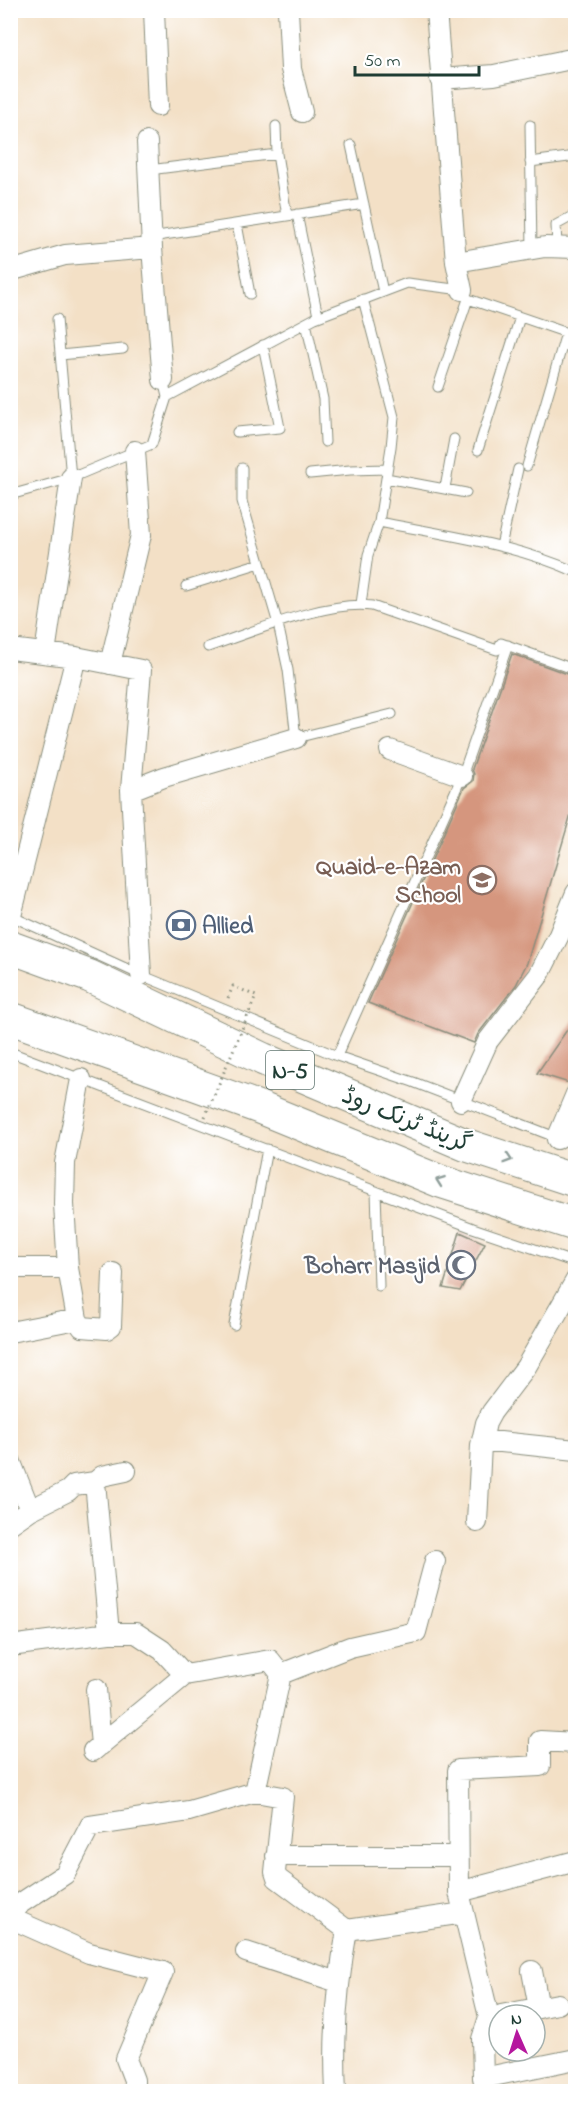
<svg xmlns="http://www.w3.org/2000/svg" width="586" height="2102" viewBox="0 0 586 2102" font-family="'Indie Flower','Playpen Sans Arabic',sans-serif">
<style>
.building{fill:#d5967e}
.lines{fill:none;stroke-linecap:round;stroke-linejoin:round}
.service-casing{stroke:#898e7d;stroke-width:11}
.minor-casing{stroke:#898e7d;stroke-width:22}
.trunk-casing{stroke:#898e7d;stroke-width:34}
.path{stroke:#898e7d;stroke-width:3;stroke-dasharray:1.5 4.5;stroke-linecap:butt}
.service{stroke:#fff;stroke-width:9}
.minor{stroke:#fff;stroke-width:20}
.trunk{stroke:#fff;stroke-width:32}
.path-bridge{stroke:#898e7d;stroke-width:3;stroke-dasharray:1.5 4.5;stroke-linecap:butt}
.oneway{stroke:#8f9e9a}
.labels{text-anchor:middle;stroke-width:4.5;stroke-linejoin:round;paint-order:stroke}
.shield{fill:#fff;stroke:#627771;stroke-width:1.5}
.shield-label{font-size:22px;font-weight:bold;fill:#1f3d34}
.education-label{font-size:24px;font-weight:bold;fill:#785e54;stroke:#fff;text-anchor:end}
.service-label{font-size:24px;font-weight:bold;fill:#4e5e75;stroke:#fff;text-anchor:start}
.street-label{font-size:24px;fill:#1f3d34;stroke:#fff}
.worship-label{font-size:24px;font-weight:bold;fill:#5b616d;stroke:#fff;text-anchor:end}
</style>
<rect width="100%" height="100%" fill="#fff"/>
<filter id="ink" filterUnits="userSpaceOnUse"><feTurbulence type="fractalNoise" baseFrequency=".0167" numOctaves="2"/><feDisplacementMap in="SourceGraphic" scale="12" xChannelSelector="R" yChannelSelector="G"/><feConvolveMatrix kernelMatrix="1 2 1 2 8 2 1 2 1" color-interpolation-filters="sRGB"/></filter>
<filter id="wash" filterUnits="userSpaceOnUse"><feTurbulence type="fractalNoise" baseFrequency=".008" numOctaves="4" result="noise"/><feDisplacementMap in="SourceGraphic" scale="24" xChannelSelector="R" yChannelSelector="G"/><feGaussianBlur stdDeviation="1.35" result="paint"/><feColorMatrix in="noise" values="0 0 0 0 0 0 0 0 0 0 0 0 0 0 0 0 0 1.4 0 .05"/><feComposite in="paint" operator="in"/></filter>
<g filter="url(#wash)">
<rect width="100%" height="100%" fill="#f3e0c6"/>
<g id="blocks">
<!-- building -->
<path class="building" d="M512 654 576 677V797L527 963 516 985 478 1034 474 1043 368 1003 464 788 473 781 474 774 472 769Z
M576 1017V1074L569 1083 537 1073Z
M460 1232 485 1243 460 1291 443 1288Z"/>
</g>
</g>
<g filter="url(#ink)">
<use href="#blocks" fill-opacity="0" stroke="#898e7d" stroke-width="1.5"/>
<g class="lines">
<!-- service casing -->
<g class="service-casing">
<path id="service" d="M530 125 532 249
M276 126 277 154 287 216
M351 145 383 292
M530 162 576 156
M149 170 277 154
M297 214 318 316
M237 224 250 294
M151 237 364 204
M557 247 556 225 576 214
M57 319 71 478
M306 323 323 399 325 442
M60 355 123 349
M438 387 468 299
M167 397 315 318 407 283 462 290 468 299 576 336
M237 432 280 428 263 345
M478 450 520 317
M527 466 566 333
M242 468V501L278 624 288 670 296 738 392 714
M310 474 350 470 387 469
M386 478 466 493
M445 488 454 439
M10 495 71 478 152 444 167 397 163 380
M379 522C445 535 514 544 576 572
M501 546 518 469
M186 586 260 563
M361 604 368 555 379 522 391 447 394 417 363 299
M208 647C253 632 327 600 372 606L497 650 501 643 576 670
M11 916 141 975 337 1056 413 1082 576 1145
M10 1052 473 1228 576 1263
M337 1056 462 776 508 645
M376 1191 379 1286
M234 1325 267 1149"/>
</g>
<!-- minor casing -->
<g class="minor-casing">
<path id="minor" d="M154 10 158 106
M288 10 291 69 302 112
M436 10 456 262 462 290
M440 79 494 75 576 58
M152 248 163 380
M456 262 545 247 576 248
M10 271 65 255 152 248 147 142
M10 649 76 657
M45 653 71 478
M110 664 141 535 135 451
M390 750 462 776
M11 916 76 657 141 670 131 790
M141 975 131 790 164 777 296 738
M81 1079 65 1163 64 1204 68 1268 77 1319 82 1327 107 1329 111 1326 113 1273
M461 1101 488 1041 539 975 559 935 576 893
M557 1139 576 1094
M10 1268H68
M10 1332 77 1319
M482 1440 576 1450
M10 1460 30 1510 10 1524
M95 1482 109 1633
M30 1510 68 1491 74 1485 95 1482 102 1476 126 1471
M477 1522 481 1445 486 1423 492 1412 526 1367 576 1280
M435 1561 416 1632 350 1647 281 1674 255 1792 283 1797 275 1872 277 1878 347 1930 464 1913 459 1892
M10 1646 109 1633H136L162 1650 185 1675 270 1660 281 1674
M96 1689 101 1745
M576 1743 540 1741V1766L458 1770 459 1892 576 1861
M93 1751 185 1675
M276 1856H458
M464 1913 489 2017 482 2039 483 2078 576 2059
M10 1916 21 1903 65 1874 90 1826 189 1811 255 1792
M10 1918 89 1953 163 1972 126 2059 134 2080V2092
M246 1952 338 1982
M532 1971 539 2008
M501 2015 558 2004
M336 2092C333 2035 337 1985 347 1930"/>
</g>
<!-- trunk casing -->
<g class="trunk-casing">
<path id="trunk" d="M10 947 89 976 263 1059 466 1145 576 1181
M10 1018 258 1107 439 1181 576 1225"/>
</g>
<!-- path -->
<path class="path" d="M228 998 233 986 256 996"/>
<!-- service -->
<use href="#service" class="service"/>
<!-- minor -->
<use href="#minor" class="minor"/>
<!-- trunk -->
<use href="#trunk" class="trunk"/>
<!-- path-bridge -->
<path class="path-bridge" d="M205 1117 256 996"/>
</g>
<!-- one-way arrows -->
<defs><path id="oneway-chevron" d="M-2-3.5L2.5 0L-2 3.5" fill="none" stroke-width="1.6" stroke-linecap="round" stroke-linejoin="round" transform="scale(1.5)"/></defs>
<g class="oneway">
<use href="#oneway-chevron" transform="translate(508 1159) rotate(18)"/>
<use href="#oneway-chevron" transform="translate(440 1181) rotate(-160)"/>
</g>
</g>
<!-- icons -->
<defs>
<g id="school-ring" transform="scale(1.5)"><circle r="9.5" fill="#fff" stroke="#8d6e63" stroke-width="1.5"/><path d="M0-5L7-2L0 1L-7-2ZM-4 1L0 2.5L4 1V4Q0 6-4 4Z" fill="#8d6e63"/></g>
<g id="bank-ring" transform="scale(1.5)"><circle r="9.5" fill="#fff" stroke="#5c6f8a" stroke-width="1.5"/><path d="M-6-4H6V4H-6ZM0-2.3a2.3 2.3 0 1 0 0 4.6a2.3 2.3 0 1 0 0-4.6Z" fill="#5c6f8a"/></g>
<g id="mosque-ring" transform="scale(1.5)"><circle r="9.5" fill="#fff" stroke="#6b7280" stroke-width="1.5"/><path d="M3.5-4.9A6 6 0 1 0 3.5 4.9A5 5 0 1 1 3.5-4.9Z" fill="#6b7280"/></g>
</defs>
<g fill-rule="evenodd">
<use href="#school-ring" x="482" y="880"/>
<use href="#bank-ring" x="181" y="925"/>
<use href="#mosque-ring" x="461" y="1265"/>
</g>
<g class="labels">
<!-- shield labels -->
<rect class="shield" x="266" y="1051" width="48" height="38" rx="4.5"/>
<g class="shield-label">
<text x="290" y="1078">N-5</text>
</g>
<!-- education labels -->
<g class="education-label">
<text x="461" y="874">Quaid-e-Azam<tspan x="461" dy="28">School</tspan></text>
</g>
<!-- service labels -->
<g class="service-label">
<text x="202" y="933">Allied</text>
</g>
<!-- street labels -->
<g class="street-label">
<text transform="translate(407 1119) rotate(22)" y="8">گرینڈ ٹرنک روڈ</text>
</g>
<!-- worship labels -->
<g class="worship-label">
<text x="440" y="1273">Boharr Masjid</text>
</g>
</g>
<!-- margin -->
<rect width="586" height="2102" fill="none" stroke="#fff" stroke-width="36"/>
<!-- north arrow -->
<g transform="translate(517 2033) rotate(357)"><circle r="28" fill="#ffffff" stroke="#a5b1ae" stroke-width="1.5"/>
<path d="M0-4.5L10 22L0 15L-10 22Z" fill="#b5179e"/>
<text y="-9" font-size="16" font-weight="bold" text-anchor="middle" fill="#1f3d34">N</text>
</g>
<!-- scale -->
<path d="M355 66v9h124v-9" fill="none" stroke="#1f3d34" stroke-width="3"/>
<text x="364" y="66" font-size="18" fill="#1f3d34" stroke="#ffffff" stroke-width="4.5" paint-order="stroke">50 m</text>
</svg>
